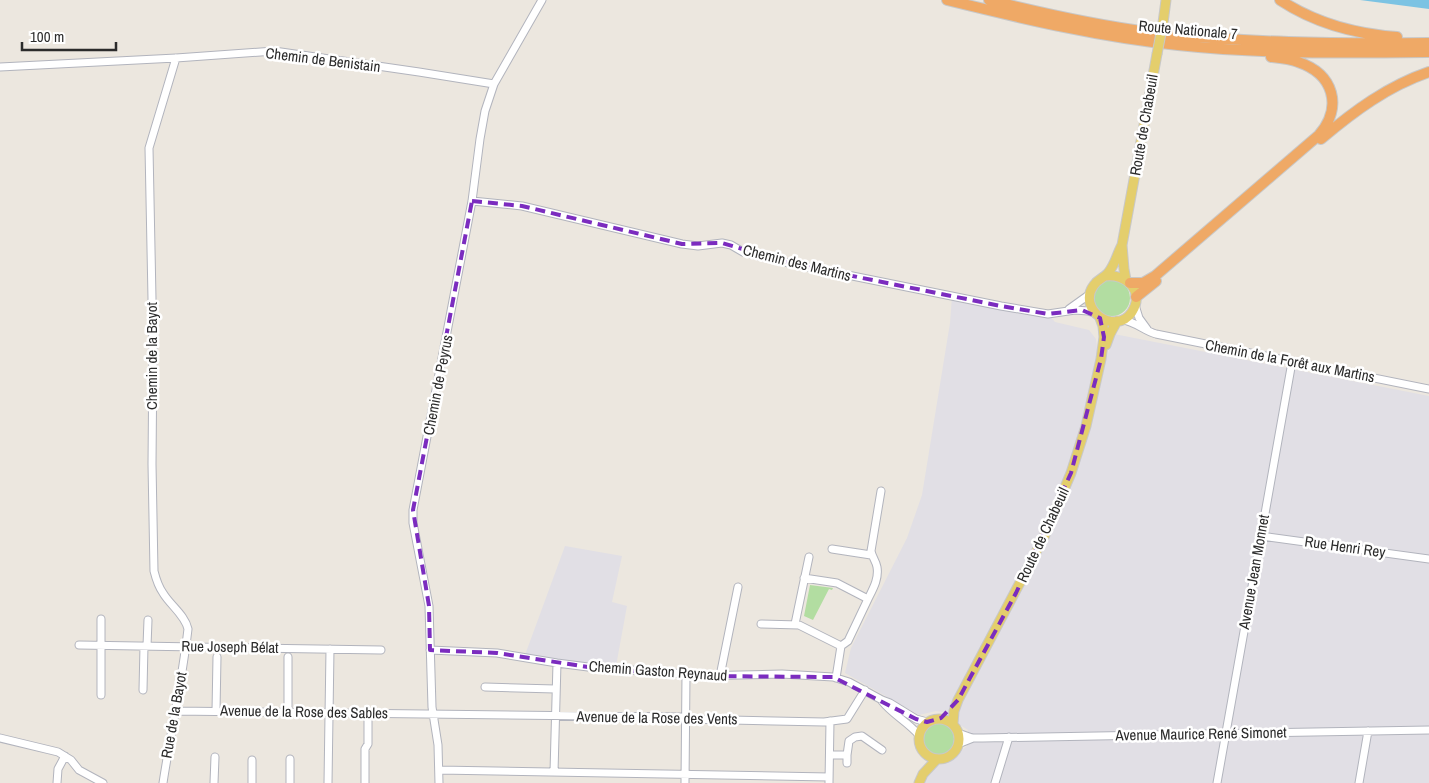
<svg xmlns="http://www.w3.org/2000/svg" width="1429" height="783" viewBox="0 0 1429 783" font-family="'Archivo Narrow',sans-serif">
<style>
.industrial{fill:#e1dfe5}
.green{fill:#b2dda1}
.water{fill:#7cc3e3}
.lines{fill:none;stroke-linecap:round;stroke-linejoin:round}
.minor-casing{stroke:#b2b4bd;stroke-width:9}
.major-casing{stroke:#c8c8c8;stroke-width:11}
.highway-casing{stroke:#c8c8c8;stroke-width:12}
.minor{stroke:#fff;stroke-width:7}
.major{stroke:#e4ce6c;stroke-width:9}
.highway{stroke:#efa966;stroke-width:10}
.major-bridge-casing{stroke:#c8c8c8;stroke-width:11;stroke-linecap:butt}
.major-bridge{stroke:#e4ce6c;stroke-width:9}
.marked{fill:none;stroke:#7b2cbf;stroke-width:4;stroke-dasharray:10 6;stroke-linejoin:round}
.labels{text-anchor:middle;stroke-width:5;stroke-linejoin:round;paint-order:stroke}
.street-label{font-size:15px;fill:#2b2b2b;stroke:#fff}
</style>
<rect width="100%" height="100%" fill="#ece7df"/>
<!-- industrial -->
<path class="industrial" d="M952 296 1048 314 1055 322 1089 330 1096 339 1099 365 1104 366 1114 334 1429 396V783H922L935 765 946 762 967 746 968 730 960 725 957 717 943 712 936 711 919 715 845 673 851 648 907 538 922 495 950 323Z
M565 546 622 556 612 602 627 606 616 666H589L525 655Z"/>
<!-- green -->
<path class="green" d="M1094 298a18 18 0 1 1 36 0a18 18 0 1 1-36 0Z
M810 585 833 588 832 590 829 589 813 620 804 616Z
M922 739a16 16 0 1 1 32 0a16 16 0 1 1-32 0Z"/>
<!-- water -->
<path class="water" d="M1360 0H1429V9Z"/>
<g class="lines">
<!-- minor casing -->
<g class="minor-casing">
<path id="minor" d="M0 67 176 58 274 51 419 72 494 84
M472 201 522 206 682 244 698 246 722 243 731 245 743 252 793 264 1001 306 1048 314 1075 310 1088 311 1094 313
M1135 305 1139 318 1147 329
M1069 309 1090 294
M1122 320C1135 321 1144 331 1156 334L1429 389
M1261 536 1429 559
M832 549 871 555
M804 578 837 583 868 599 848 641 841 646
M868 599C873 589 879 579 877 567 876 561 872 557 871 551L881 491
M761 624 799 625 841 646 836 678
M795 624 809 557
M79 645 381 650
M147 646 148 620
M430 650 497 653 557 663 588 667 674 673 694 676 782 674 833 677 849 682 882 700 890 703 916 719 927 722
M720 676 738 587
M485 687 555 689
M143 690 144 646
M101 695V619
M882 701C892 714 908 722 919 735
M175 711 681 717 686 719 824 722 847 719 865 690
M216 711 217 657
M288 712V657
M958 733 972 738
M0 738 58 752 71 760 79 770 103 783
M958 744 973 738H983L1429 730
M830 755H847L849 741 855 737 862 736 882 750
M847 755V763
M439 770 829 777
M554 772 557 663
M57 783 58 769 65 756
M163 783C171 731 182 681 188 629 185 615 170 605 163 593 158 586 156 579 154 571L152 464 153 349 149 148 176 58
M214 783 215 757
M252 783V760
M290 783V759
M328 783 330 649
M365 783V749L368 744V713
M439 783 438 745 432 707 429 606 413 523V510L472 201 480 139 485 111 494 84 542 0
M685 783 686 675
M829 783 830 721
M995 783 1009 737
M1217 783 1292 362
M1359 783 1368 731"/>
</g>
<!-- major casing -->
<g class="major-casing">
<path id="major" d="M1163 23 1166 0
M1105 276C1126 273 1145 291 1132 312 1115 337 1076 309 1094 285 1098 279 1104 278 1108 273 1115 265 1117 254 1122 245
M1126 280 1124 269 1122 245 1157 54
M1106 345 1110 334 1117 321
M919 739a20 20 0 1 1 40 0a20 20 0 1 1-40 0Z
M953 724 954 711 958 700 1044 537 1071 473 1086 426 1101 359 1104 337 1103 326 1100 318
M919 783 923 774 937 759"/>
</g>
<!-- highway casing -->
<g class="highway-casing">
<path id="highway" d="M947 0C1024 19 1100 37 1178 45 1262 54 1345 53 1429 52
M989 0C1041 13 1095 25 1149 32 1242 43 1335 44 1429 43
M1280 0C1315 23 1355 34 1397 37
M1321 139C1354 111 1388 86 1429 72
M1130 283H1143L1155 276 1319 135C1343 107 1334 74 1298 62 1290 59 1280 58 1271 57
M1136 297 1156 281"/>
</g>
<!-- minor -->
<use href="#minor" class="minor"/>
<!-- major -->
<use href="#major" class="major"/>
<!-- highway -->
<use href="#highway" class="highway"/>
<!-- major-bridge casing -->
<g class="major-bridge-casing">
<path id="major-bridge" d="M1157 54 1163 23"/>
</g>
<!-- major-bridge -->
<use href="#major-bridge" class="major-bridge"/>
</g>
<!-- marked area -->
<path class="marked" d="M472 201 522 206 682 244 722 243 793 264 1001 306 1048 314 1082 310 1100 318 1104 337 1101 359 1071 473 1016 593 958 700 941 718 927 722 916 719 833 677 694 676 588 667 497 653 430 650 429 606 413 510Z"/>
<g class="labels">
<!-- street labels -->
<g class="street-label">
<text transform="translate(1188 30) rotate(5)" y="5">Route Nationale 7</text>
<text transform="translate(323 60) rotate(7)" y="5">Chemin de Benistain</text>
<text transform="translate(1144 125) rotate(-80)" y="5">Route de Chabeuil</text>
<text transform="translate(797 263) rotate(14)" y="5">Chemin des Martins</text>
<text transform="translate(152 356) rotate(-90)" y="5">Chemin de la Bayot</text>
<text transform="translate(1290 361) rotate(11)" y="5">Chemin de la Forêt aux Martins</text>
<text transform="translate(438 385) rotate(-79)" y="5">Chemin de Peyrus</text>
<text transform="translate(1043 535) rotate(-65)" y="5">Route de Chabeuil</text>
<text transform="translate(1345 547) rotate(8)" y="5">Rue Henri Rey</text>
<text transform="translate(1254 572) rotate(-80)" y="5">Avenue Jean Monnet</text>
<text transform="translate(230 647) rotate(1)" y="5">Rue Joseph Bélat</text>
<text transform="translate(658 671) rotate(4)" y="5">Chemin Gaston Reynaud</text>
<text transform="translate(304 712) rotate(1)" y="5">Avenue de la Rose des Sables</text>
<text transform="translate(174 715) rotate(-80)" y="5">Rue de la Bayot</text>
<text transform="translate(657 718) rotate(1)" y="5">Avenue de la Rose des Vents</text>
<text transform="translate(1201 734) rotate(-1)" y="5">Avenue Maurice René Simonet</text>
</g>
</g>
<!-- scale -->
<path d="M22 42v8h94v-8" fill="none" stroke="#2b2b2b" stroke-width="2.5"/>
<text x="30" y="42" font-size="15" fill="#2b2b2b" stroke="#ffffff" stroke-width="4" paint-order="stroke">100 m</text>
</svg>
